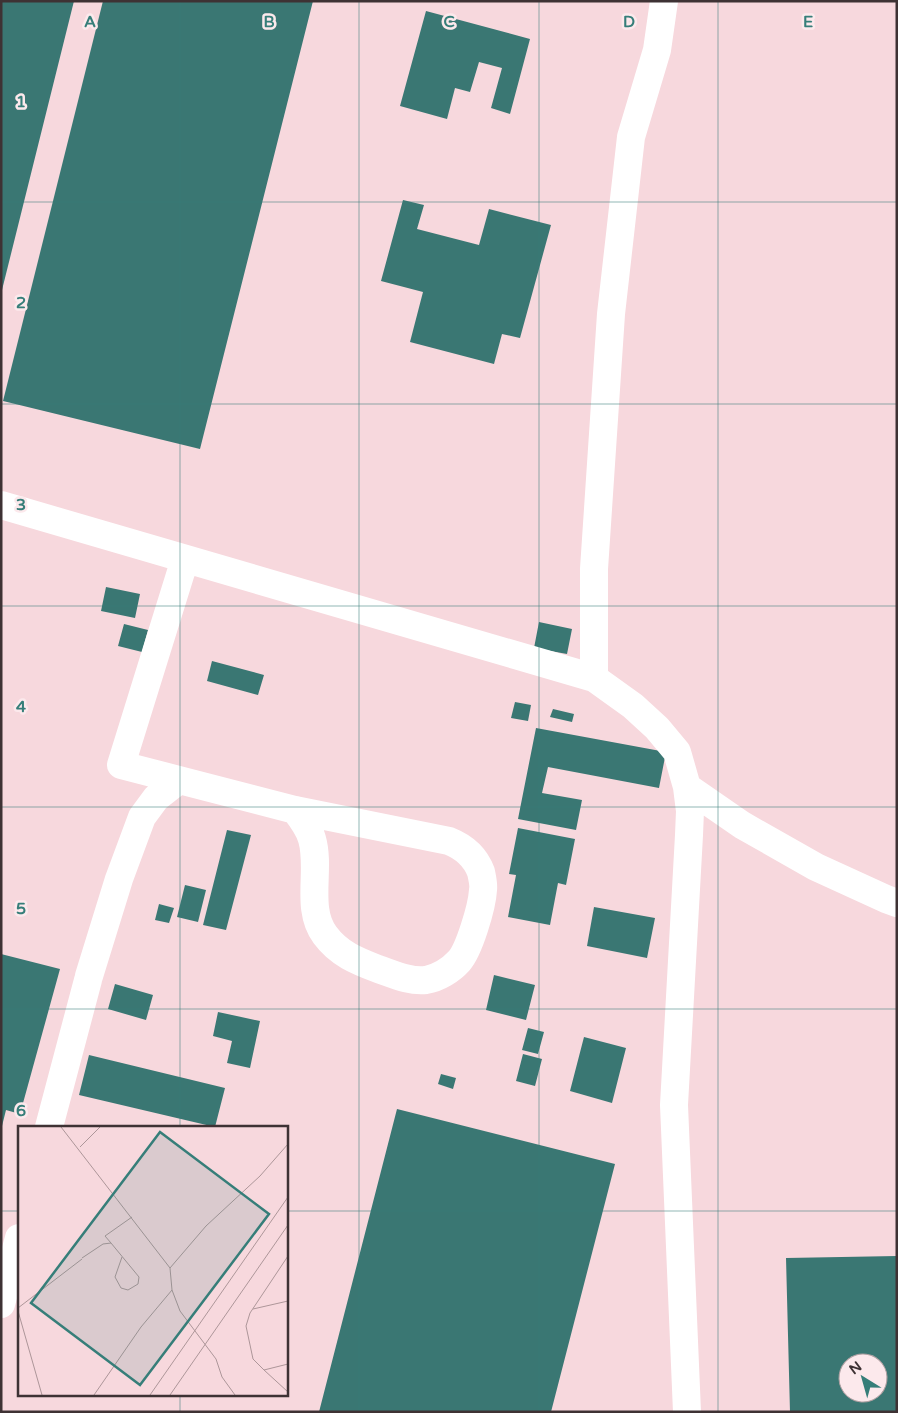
<svg xmlns="http://www.w3.org/2000/svg" width="898" height="1413" viewBox="0 0 898 1413" font-family="'Varela Round',sans-serif">
<style>
.building{fill:#3a7773;fill-rule:evenodd}
.lines{fill:none;stroke-linecap:round;stroke-linejoin:round}
.minor{stroke:#fff;stroke-width:28}
.grid{fill:none;stroke:#367e79;stroke-width:1;stroke-opacity:0.55}
.inset-road{fill:none;stroke:#ad9699;stroke-width:1}
.view{fill:#367e79;fill-opacity:0.15;stroke:#367e79;stroke-width:2.5}
.inset-edge{fill:none;stroke:#3e3234;stroke-width:2.5}
.grid-label{font-size:16px;text-anchor:middle;font-weight:bold;fill:#367e79;stroke:#fce9ec;stroke-width:5;stroke-linejoin:round;paint-order:stroke}
</style>
<rect width="100%" height="100%" fill="#f7d8dd"/>
<!-- building -->
<path class="building" d="M1 1H74L2 290H1Z
M103 1H313L200 449 3 401Z
M426 11 530 39 510 114 491 108 502 68 479 62 470 92 455 88 447 119 400 106Z
M403 200 424 205 417 229 479 245 489 209 551 225 520 338 502 334 494 364 410 342 423 292 381 281Z
M106 587 140 594 135 618 101 611Z
M539 622 572 629 567 654 534 648Z
M124 624 148 630 142 652 118 646Z
M212 661 264 675 258 695 207 681Z
M515 702 531 705 528 721 511 718Z
M553 709 574 714 572 722 550 717Z
M536 728 666 752 659 788 548 767 542 793 582 800 576 830 518 819Z
M518 828 575 839 566 885 558 883 550 925 508 917 516 875 509 874Z
M227 830 251 835 226 930 203 925Z
M185 885 206 890 198 922 177 917Z
M159 904 174 908 169 923 155 920Z
M594 907 655 918 647 958 587 946Z
M1 954 60 969 20 1114 6 1110 2 1126Z
M494 975 535 985 526 1020 486 1010Z
M115 984 153 995 146 1020 108 1009Z
M218 1012 260 1021 250 1068 227 1063 232 1041 213 1036Z
M528 1028 544 1032 538 1054 522 1050Z
M584 1037 626 1048 612 1103 570 1091Z
M523 1054 542 1059 535 1086 516 1081Z
M89 1055 225 1088 215 1127 79 1095Z
M441 1074 456 1078 453 1089 438 1084Z
M397 1109 615 1164 551 1412H319Z
M897 1256V1412H790L786 1258ZM848 1363H878V1393H848Z"/>
<g class="lines">
<!-- minor -->
<path class="minor" d="M1 505 594 678 633 706 657 728 677 752 687 787 742 825 816 867 886 899 897 903
M594 678V569L611 314 631 137 657 50 664 1
M179 780 121 765 185 559
M89 976 119 879 142 817 156 798 179 780 295 810 449 841C464 847 475 856 481 872 482 877 484 885 483 890 482 907 469 950 459 961 451 970 438 978 426 980 410 982 393 974 378 969 357 961 339 954 325 935 305 908 321 870 312 839 309 828 302 819 295 810
M49 1127 88 980
M1 1304 19 1238
M687 1412 674 1105 689 835 690 811 687 787"/>
</g>
<!-- grid -->
<path class="grid" d="M180 1V1127M359 1V1412M539 1V1412M718 1V1412M1 202H897M1 404H897M1 606H897M1 807H897M1 1009H897M1 1211H19M286 1211H897M180 1394V1412"/>
<!-- overview -->
<g transform="translate(18 1126)">
<rect width="270" height="270" fill="#f7d8dd"/>
<path class="inset-road" d="M43 1 152 142 154 164 162 185 198 233 204 251 217 269M62 21 82 1M93 117 87 110 114 91M270 130 232 187 228 200 235 233 246 244 270 238M64 132 85 118 93 117 121 151 120 158 110 164 103 162 97 151 104 131M152 142 188 100 242 50 270 18M0 182 64 133M235 183 270 175M0 185 24 269M246 244 270 266M76 269 123 201 154 164M132 269 270 71M152 269 270 99"/>
<path class="view" d="M142 6 251 88 122 259 13 177Z"/>
<rect width="270" height="270" class="inset-edge"/>
</g>
<g class="grid-label">
<text x="90" y="27">A</text>
<text x="269" y="27">B</text>
<text x="449" y="27">C</text>
<text x="629" y="27">D</text>
<text x="808" y="27">E</text>
<text x="21" y="107">1</text>
<text x="21" y="308">2</text>
<text x="21" y="510">3</text>
<text x="21" y="712">4</text>
<text x="21" y="914">5</text>
<text x="21" y="1116">6</text>
</g>
<!-- border -->
<rect width="898" height="1413" fill="none" stroke="#3e3234" stroke-width="5"/>
<!-- north arrow -->
<g transform="translate(863 1378) rotate(323)"><circle r="24" fill="#fce9ec" stroke="#b0a0a2"/>
<path d="M0-4L9 19L0 12L-9 19Z" fill="#367e79"/>
<text y="-8" font-size="14" font-weight="bold" text-anchor="middle" fill="#3e3234">N</text>
</g>
</svg>
